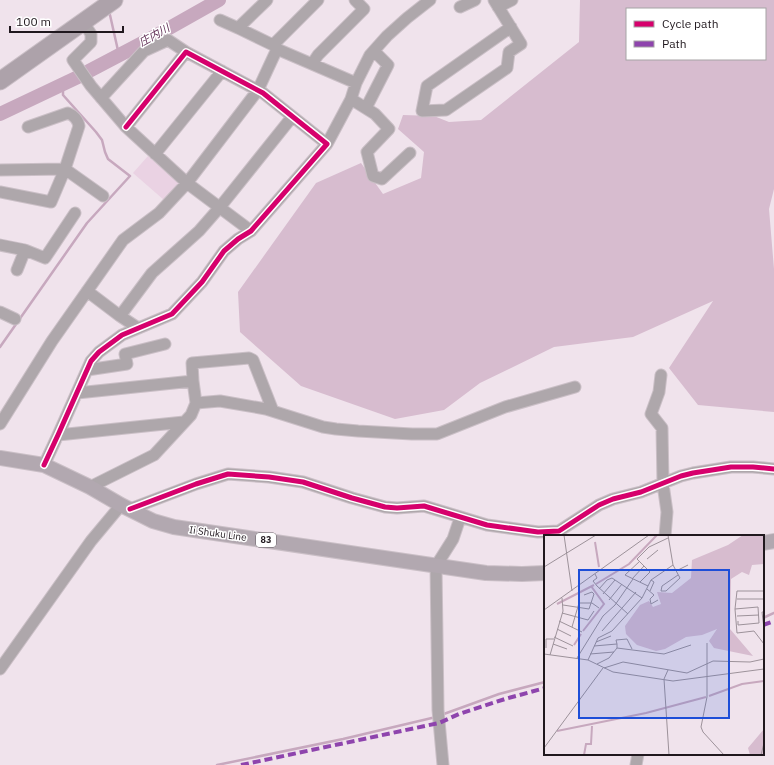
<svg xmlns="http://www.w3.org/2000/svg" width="774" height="765" viewBox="0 0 774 765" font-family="'IBM Plex Sans','Noto Sans JP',sans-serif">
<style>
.green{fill:#ead2e3}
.forest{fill:#d7bccf;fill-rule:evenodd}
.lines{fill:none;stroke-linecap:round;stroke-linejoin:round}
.stream{stroke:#c7a8be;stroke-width:2.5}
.river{stroke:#c7a8be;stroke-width:14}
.minor-casing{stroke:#cabfc6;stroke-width:13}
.major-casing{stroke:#cabfc6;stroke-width:16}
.highway-casing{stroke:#cabfc6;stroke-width:19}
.minor{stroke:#aea7ab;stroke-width:11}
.major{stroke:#b2a8b0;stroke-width:14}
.highway{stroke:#ada2aa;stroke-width:17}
.quiet{stroke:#8e44ad;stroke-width:4;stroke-dasharray:8 4;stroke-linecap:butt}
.cycleway-casing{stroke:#fff;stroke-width:8}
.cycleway{stroke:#d6006c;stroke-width:5}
.labels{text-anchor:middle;stroke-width:3;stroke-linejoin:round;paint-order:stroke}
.shield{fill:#fff;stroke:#635d62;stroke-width:1}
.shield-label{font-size:9px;font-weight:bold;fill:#20181e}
.street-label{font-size:10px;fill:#20181e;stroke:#fff}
.water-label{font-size:11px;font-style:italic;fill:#623157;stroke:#fff}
.inset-river{fill:none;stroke:#c7a8be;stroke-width:2}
.inset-road{fill:none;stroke:#9d929a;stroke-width:1}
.view{fill:#1d4ed8;fill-opacity:0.15;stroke:#1d4ed8;stroke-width:2}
.inset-edge{fill:none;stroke:#20181e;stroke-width:2}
</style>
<rect width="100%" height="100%" fill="#f0e3ec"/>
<!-- green -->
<path class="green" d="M148 156 179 183 164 200 133 173Z"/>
<!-- forest -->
<path class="forest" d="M580 0H774V189L769 209 774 269V412L698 405 669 368 713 301 633 337 554 347 480 383 444 410 395 419 301 386 240 332 238 292 316 183 361 163 383 194 421 178 424 152 398 129 403 115 434 116 449 122 481 120 579 42ZM627 9H765V59H627Z"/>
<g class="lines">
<!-- stream -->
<path class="stream" d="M110 15 119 55
M0 347 87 223 130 176 108 159 105 152 102 140 96 132 63 95V84
M763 618 774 613
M441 715 499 694 545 682
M217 765 343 739 436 717"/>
<!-- river -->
<path class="river" d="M89 71 148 40 219 0
M0 114 78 77"/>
<!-- minor casing -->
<g class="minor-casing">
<path id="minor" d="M267 0 238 28 273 45 277 49 356 83
M494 0 521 44 509 52 507 68 446 110 422 111 427 86 511 27
M460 7 475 0
M498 7 512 0
M220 20 238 28
M83 22 91 34V42L73 60 91 86 126 127 187 183 251 231
M273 45 318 0
M312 64 318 55 364 9 355 0
M101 98 144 51 168 40 186 52
M351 99 375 114 389 129 367 152 373 176 382 179 410 153
M366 108 388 65 374 51
M327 144 351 99 356 83 370 55 387 36 407 18 430 0
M155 154 222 71
M0 170 65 169 103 196
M0 192 51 202 65 169 79 126C78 120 73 115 68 113L28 127
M0 245 25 250 45 258 75 213
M17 270 25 250
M87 291 120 316 138 328
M0 312 15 319
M120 316 152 273 199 231 220 207 292 117
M87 370 127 364 125 354 165 344
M661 375 659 392 651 414 662 428 663 484 667 512 665 536
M193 381 192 363 249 358 253 360 273 411
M77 393 193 381 196 403 191 415 154 455 90 487
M196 403 220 401 266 409 323 427 336 429 358 431 412 434H437L505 407 575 387
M0 424 52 341 123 240 159 213 187 183 258 90 277 49
M58 435 184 422
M44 465 58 435 91 361 99 352 122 335 172 314 202 282 224 251 238 239 251 231 327 144 263 93 186 52 126 127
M130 509 196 484 228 474 269 477 303 482 352 498 385 507 397 508 424 506 487 525 538 532 559 531 599 505 613 499 641 492 681 476 693 473 731 467H753L774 469
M0 669 91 541 121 505
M443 765 438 710 436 566 453 539 460 518
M636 765 638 754"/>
</g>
<!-- major casing -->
<g class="major-casing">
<path id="major" d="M0 458 44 465 90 487 121 505 153 521 174 527 486 573 522 574 545 573
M763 543 774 541"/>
</g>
<!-- highway casing -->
<g class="highway-casing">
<path id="highway" d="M0 81 114 0"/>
</g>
<!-- minor -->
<use href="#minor" class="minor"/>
<!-- major -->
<use href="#major" class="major"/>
<!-- highway -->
<use href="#highway" class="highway"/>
<!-- quiet -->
<path class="quiet" d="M763 625 774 621
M241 765 439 723 459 714 505 699 545 688"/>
<!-- cycleway casing -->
<g class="cycleway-casing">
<path id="cycleway" d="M44 465 58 435 91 361 99 352 122 335 172 314 202 282 224 251 238 239 251 231 327 144 263 93 186 52 126 127
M130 509 196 484 228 474 269 477 303 482 352 498 385 507 397 508 424 506 487 525 538 532 559 531 599 505 613 499 641 492 681 476 693 473 731 467H753L774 469"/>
</g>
<!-- cycleway -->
<use href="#cycleway" class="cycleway"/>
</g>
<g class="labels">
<!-- shield labels -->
<rect class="shield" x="256" y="533" width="20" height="14" rx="3"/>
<g class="shield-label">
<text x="266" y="543">83</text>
</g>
<!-- street labels -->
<g class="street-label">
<text transform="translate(218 533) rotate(8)" y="4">Ii Shuku Line</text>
</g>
<!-- water labels -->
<g class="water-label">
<text transform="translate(154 35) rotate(-29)" y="4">庄内川</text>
</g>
</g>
<!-- overview -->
<g transform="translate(544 535)">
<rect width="220" height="220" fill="#f0e3ec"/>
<path d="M199 0H220V29L208 30 205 40 198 37 187 44 186 94 209 121 170 113 165 106 173 94 158 100 142 102 121 114 112 116 93 110 82 99 81 91 96 70 105 66 109 72 117 69 113 57 128 58 147 43 148 25 184 10ZM220 194V220H206L204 213Z" fill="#d7bccf"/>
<path class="inset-river" d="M51 7 55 32M52 49 85 29 113 0M13 69 50 50M39 96 60 69 47 51M30 110 37 99M165 161 198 149 220 146M13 196 102 178 162 162M40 220 42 209H47L48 191"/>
<path class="inset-road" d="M20 0 28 56M124 0 129 30 136 43 122 56H117L118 51 134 40M103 24 114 15M96 26 81 40 104 51M0 32 52 0M132 36 144 30M51 39 53 43 49 46 53 51 84 79M88 44 100 31M96 47 106 37 93 24 105 12 124 3M55 54 63 45 68 43 71 45M103 54 110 60 106 64 107 69 114 65M106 56 110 47 107 45M220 56H193L191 74 193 98 210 96 220 109M98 63 107 45 129 30M193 64H220M65 65 78 49M19 70 45 74 50 59 48 57 40 60M191 74 214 72 215 88 194 90V86M0 75 105 0M18 78 44 85 50 76M193 81 215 80M15 86 38 97M28 92 35 68H48L55 73M13 94 27 101M220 94 218 77H220M58 96 92 57M10 102 29 111M52 107 67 101M163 108V162L157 192 159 197 180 220M9 109 23 114M73 109 72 105 83 104 88 114M50 111 73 109V113M2 113V104H10M73 113 120 119 147 110M0 119 44 125 69 137 129 146 220 134M46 119 70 117M6 120 19 76 18 63M33 123 59 81 71 70 89 44M44 125 54 103 68 96 98 63 71 45 59 59M53 129 65 123 73 113M60 133 79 127 143 138 169 126 206 127 220 124M124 135 120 144 125 220M0 213 59 133M217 220 220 208"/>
<path class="view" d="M35 35H185V183H35Z"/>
<rect width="220" height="220" class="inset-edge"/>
</g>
<!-- legend -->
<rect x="626" y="8" width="140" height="52" fill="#ffffff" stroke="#a6a3a5"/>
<rect x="634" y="21" width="20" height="6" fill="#d6006c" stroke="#a6a3a5"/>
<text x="662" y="28" font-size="12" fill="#20181e">Cycle path</text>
<rect x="634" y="41" width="20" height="6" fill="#8e44ad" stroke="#a6a3a5"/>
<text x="662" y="48" font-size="12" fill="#20181e">Path</text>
<!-- scale -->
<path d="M10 26v6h113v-6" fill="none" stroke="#20181e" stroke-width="2"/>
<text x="16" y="26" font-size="12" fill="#20181e" stroke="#ffffff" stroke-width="3" paint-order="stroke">100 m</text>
</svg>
